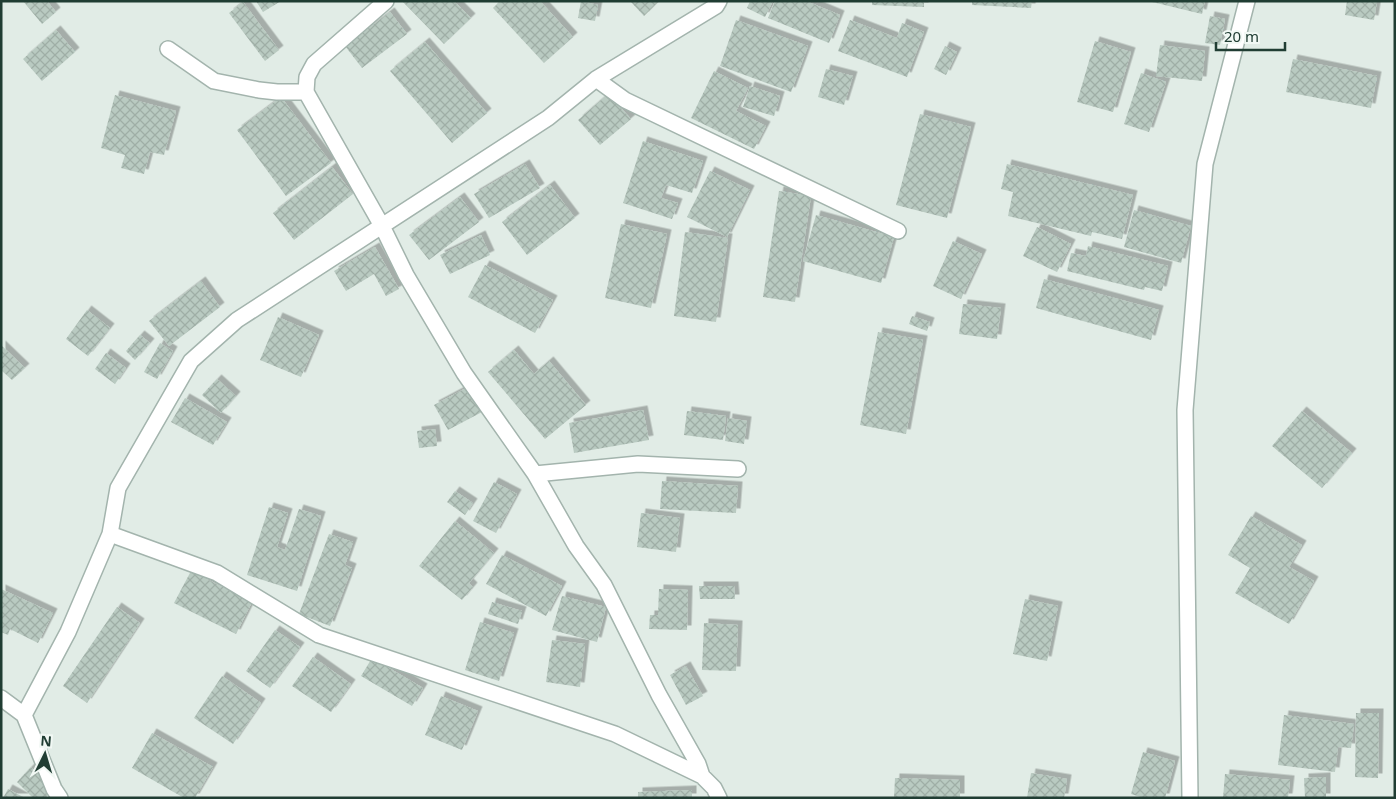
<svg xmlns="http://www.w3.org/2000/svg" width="1396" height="799" viewBox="0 0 1396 799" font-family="'Noto Sans',sans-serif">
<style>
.building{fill:url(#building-cross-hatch);filter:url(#shadow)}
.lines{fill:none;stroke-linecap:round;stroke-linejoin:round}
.minor-casing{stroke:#a3b4ad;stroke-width:18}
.minor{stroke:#fff;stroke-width:15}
</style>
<defs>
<pattern id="building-cross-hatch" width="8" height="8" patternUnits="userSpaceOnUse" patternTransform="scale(1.25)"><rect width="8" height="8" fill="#b9cac1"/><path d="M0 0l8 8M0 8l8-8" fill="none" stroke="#9faea6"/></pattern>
<filter id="shadow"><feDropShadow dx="4.5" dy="-4.5" stdDeviation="0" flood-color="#0004"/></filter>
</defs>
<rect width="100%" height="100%" fill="#e1ece6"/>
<!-- building -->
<path class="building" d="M23 1H47L56 12 42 24Z
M256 1H281L263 12Z
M404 1H454L471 18 444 44 403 2Z
M500 1H540L573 37 544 63 493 8Z
M581 1 598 5 595 21 578 18Z
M630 1H659L644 16Z
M750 1H773L765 17 747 8Z
M775 1H806L840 15 829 43 768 18Z
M872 1H924V7L872 5Z
M972 1H1032L1031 8 972 5Z
M1148 1H1205L1202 14Z
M1347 1H1377L1374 20 1345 15Z
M243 2 279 50 265 61 229 13Z
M390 12 407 34 362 68 345 46Z
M1210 16 1225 19 1220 45 1205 43Z
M736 20 808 46 791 92 720 66Z
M850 20 897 38 902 23 924 32 907 77 838 51Z
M56 30 75 52 42 81 23 59Z
M1095 41 1131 52 1113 112 1077 102Z
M425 42 487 113 452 143 390 71Z
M1160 45 1205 51 1202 81 1156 76Z
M945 46 957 52 946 75 934 69Z
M1293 59 1377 76 1371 108 1286 92Z
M826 69 853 76 844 105 818 97Z
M714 71 748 88 736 111 766 126 754 149 691 118Z
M1141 73 1166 82 1149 132 1124 124Z
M750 86 780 96 774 116 743 107Z
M608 94 631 119 600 145 578 120Z
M115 95 176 111 164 155 150 152 144 174 121 168 125 155 101 148Z
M281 97 331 163 286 196 237 130Z
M920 114 971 127 947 218 896 205Z
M643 141 703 161 692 193 666 185 661 198 678 203 672 219 623 203Z
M525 164 540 188 489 218 474 194Z
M1007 164 1133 195 1122 239 1092 232 1091 236 1008 216 1013 192 1001 189Z
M332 167 353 194 294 240 273 213Z
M710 171 750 190 727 237 687 217Z
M550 185 575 218 527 255 502 222Z
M779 191 811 196 795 302 763 297Z
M460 197 479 222 429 260 409 235Z
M1134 210 1191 226 1181 263 1124 247Z
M816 215 894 237 881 283 803 261Z
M621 224 667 234 651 308 605 298Z
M1037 227 1071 244 1057 272 1023 256Z
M685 232 728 238 716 322 674 316Z
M481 235 490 255 450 274 440 255Z
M953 241 982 254 961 299 933 286Z
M1088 246 1168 266 1162 291 1145 287 1144 290 1067 271 1071 253 1086 256Z
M375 247 399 289 386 296 374 274 346 291 334 271Z
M485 265 553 300 535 333 468 297Z
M1044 279 1159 310 1151 340 1036 308Z
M201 281 220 307 169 346 149 321Z
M963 304 1001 308 997 339 959 334Z
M87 310 110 328 88 356 66 339Z
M912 316 930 322 927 331 909 324Z
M278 317 319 335 301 377 260 360Z
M878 332 923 340 906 434 860 425Z
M140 335 150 343 135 360 126 351Z
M160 343 173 351 157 379 144 372Z
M1 345 25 368 12 380 1 370Z
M514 350 534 374 549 361 586 405 545 439 488 372Z
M106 353 126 368 115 384 95 369Z
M217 379 236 396 221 413 202 395Z
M468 387 482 412 448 430 434 405Z
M185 398 227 422 213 445 171 422Z
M643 410 649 440 574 453 569 423Z
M687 411 726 416 723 440 684 435Z
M1302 411 1352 453 1322 488 1272 446Z
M728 418 747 421 744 444 725 441Z
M435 429 437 446 419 448 417 431Z
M662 481 738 486 736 513 660 509Z
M494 482 517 494 496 533 473 521Z
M455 491 473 503 465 515 447 502Z
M269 507 288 513 277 547 285 550 299 509 321 516 297 591 247 575Z
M641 513 680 518 676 552 637 547Z
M1251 516 1302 545 1289 567 1314 581 1289 624 1235 593 1250 568 1228 555Z
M455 521 494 553 469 583 473 587 462 600 419 566Z
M329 534 353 542 345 565 352 568 330 626 299 614Z
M502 555 562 586 546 616 486 584Z
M191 571 252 602 236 634 174 603Z
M699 586H734L735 599H700Z
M1 589 53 613 38 643 10 629 8 635 1 632Z
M659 589 688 590 687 630 649 629 650 615H658Z
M562 596 606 607 597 642 552 630Z
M1025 599 1058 606 1047 661 1013 654Z
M492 602 522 611 518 624 488 614Z
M117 607 140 623 87 703 63 686Z
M480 622 514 633 499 681 465 670Z
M704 623 738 625 736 671 702 670Z
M275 630 300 647 270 688 246 671Z
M552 640 585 644 580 687 546 682Z
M313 657 351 684 331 712 292 686Z
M372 658 423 688 412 706 361 676Z
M686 666 703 696 686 705 670 675Z
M222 676 261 703 233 744 194 718Z
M441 696 478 711 462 750 425 735Z
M1356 713H1379L1378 778 1355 777Z
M1284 715 1354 724 1351 748 1338 747 1335 772 1278 765Z
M152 733 213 767 195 798H184L132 768Z
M1143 752 1175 761 1165 798H1144L1131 794Z
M31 767 54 789 45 798H33L17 782Z
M1031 773 1067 779 1064 798H1027Z
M1225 774 1290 780 1288 798H1223Z
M1326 777V798H1305L1304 778Z
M895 778 960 780V798H894Z
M8 789 25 798H3Z
M692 790V798H638V792Z"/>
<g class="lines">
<!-- minor casing -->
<g class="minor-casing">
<path id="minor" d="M386 1 314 64 307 77 306 92 382 226 406 275 464 373 535 474 576 546 604 585 659 695 698 764 702 776
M168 49 214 81 259 90 277 92H306
M596 79 625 100 898 231
M535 474 638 464 738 469
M110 534 217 573 319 635 615 734 702 776 714 788 719 798
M1 698 24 715 54 789 60 798
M24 715 68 632 110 534 118 488 191 361 237 320 548 118 596 79 716 6 719 1
M1190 798 1185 410 1205 164 1247 1"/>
</g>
<!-- minor -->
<use href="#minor" class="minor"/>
</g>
<!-- border -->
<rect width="1396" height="799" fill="none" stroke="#203d33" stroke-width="5"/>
<!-- north arrow -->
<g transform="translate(45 754) rotate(5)" stroke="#f1f8f4" stroke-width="4" paint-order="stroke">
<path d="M0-4L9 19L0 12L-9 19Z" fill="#203d33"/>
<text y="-8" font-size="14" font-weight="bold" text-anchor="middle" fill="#203d33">N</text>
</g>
<!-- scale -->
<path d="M1216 42v8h69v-8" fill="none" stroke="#203d33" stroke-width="2.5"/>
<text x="1224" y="42" font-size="15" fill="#203d33" stroke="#f1f8f4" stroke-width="4" paint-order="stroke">20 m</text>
</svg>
